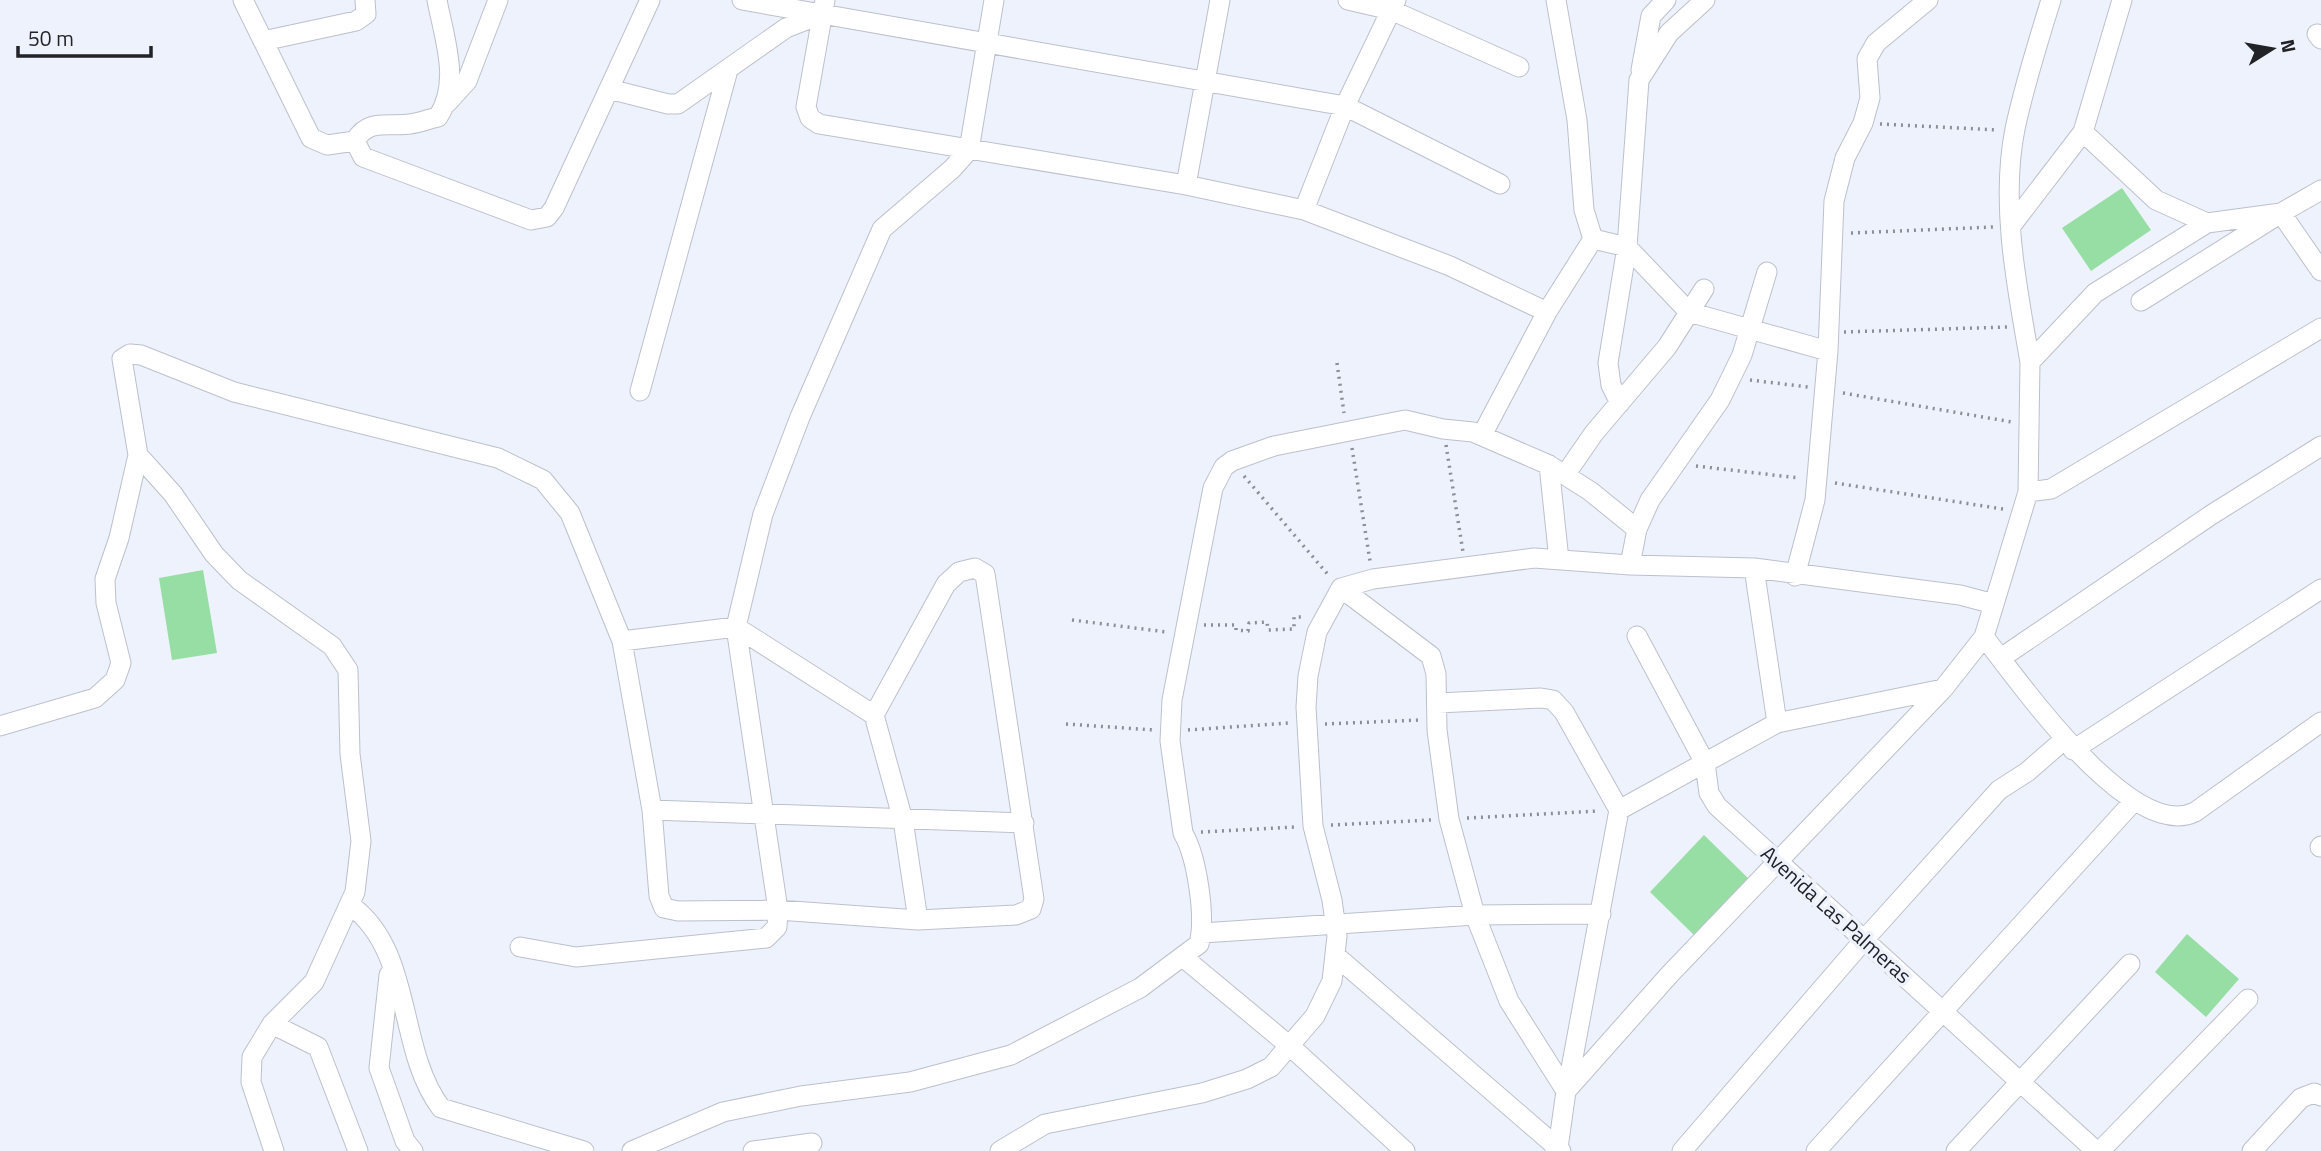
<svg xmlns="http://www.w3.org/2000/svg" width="2321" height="1151" viewBox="0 0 2321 1151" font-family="'Titillium Web',sans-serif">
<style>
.green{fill:#96dea3}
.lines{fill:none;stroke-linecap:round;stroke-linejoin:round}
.minor-casing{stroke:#bcc0cb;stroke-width:21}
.path{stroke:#8b8e96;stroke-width:3.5;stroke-dasharray:2 5;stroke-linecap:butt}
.minor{stroke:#fff;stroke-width:19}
.labels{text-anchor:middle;stroke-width:7;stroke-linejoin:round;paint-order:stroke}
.street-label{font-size:21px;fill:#212327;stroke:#edf2fd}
</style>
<rect width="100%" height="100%" fill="#edf2fd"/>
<!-- green -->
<path class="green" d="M2122 188 2151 230 2091 271 2062 228Z
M203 570 217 653 172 660 159 578Z
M1704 835 1749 879 1695 936 1650 892Z
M2187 934 2239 979 2206 1017 2155 972Z"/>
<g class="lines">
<!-- minor casing -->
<g class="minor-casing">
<path id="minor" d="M243 0 311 138 327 145 355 141
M437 0C444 38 461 82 438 117 429 119 419 123 410 124 388 127 368 118 355 141L363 157 531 220 547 217 554 208 650 0
M742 0 821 14
M825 0 806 107 810 118 819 124 1186 185 1304 210 1450 266 1547 312
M1348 0 1391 10 1519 67
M1556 0 1577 120 1584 210 1593 239
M2122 0 2083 132 2156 200 2207 223 2281 213 2321 190
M2317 34 2321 39
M263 41 356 21 366 14 365 0
M1641 70 1651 16 1666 0
M609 89 668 104H678L786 28 822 14 1345 106 1500 184
M447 103 467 81 498 0
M1186 185 1220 0
M1304 210 1345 106 1396 0
M2011 226 2083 132
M1593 239 1627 247 1689 312 1828 351
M2141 301 2281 213 2321 271
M2030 362C2017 288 2000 204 2015 129 2024 86 2038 42 2051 0
M640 391 728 70
M1620 403 1611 385 1608 363 1627 247 1639 80 1669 33 1705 0
M1482 435 1547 312 1593 239
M1549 465 1559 560
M1565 475 1594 433 1667 347 1704 289
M2028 492 2051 489 2321 328
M1630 565 1637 529 1650 500 1720 400 1742 355 1767 272
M1754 568 1777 723
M1795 576 1815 500 1828 351 1834 201 1845 158 1863 123 1870 98 1867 59 1876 43 1928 0
M1341 588 1431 656 1436 674 1437 730 1449 819 1475 915 1509 1001 1566 1091
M1637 636 1705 763 1709 793 1717 806 2096 1151
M1984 637C2019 681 2131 843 2195 812L2321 722
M622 641 736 627 874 715 903 820 918 920
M2001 658 2211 515 2321 446
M1438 703 1541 698 1553 700 1564 712 1619 810 1567 1090
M0 726 95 698 115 680 121 663 106 603 105 579 119 538 138 455
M2073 750 2321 589
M652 810 1024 823
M1619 810 1777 723 1943 689
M2320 847 2321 846
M350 905C414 951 396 1048 441 1108L584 1151
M1202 933 1475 915 1601 914
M520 947 576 957 766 938 777 927 778 910 736 627 763 514 800 417 882 229 952 169 969 150 994 0
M1336 956 1558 1148 1555 1151
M1184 958 1291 1047 1405 1151
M389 975 379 1068 405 1141 413 1151
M272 1024 318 1047 358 1151
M274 1151 251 1082 252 1057 272 1024 314 982 355 892 361 841 350 754 348 670 332 646 239 580 214 554 173 494 138 455 122 359 130 354 141 355 234 392 498 458 543 480 570 513 622 641 652 810 659 896 664 908 678 911 778 910 918 920 1016 915 1031 909 1034 899 985 574 975 568 959 572 946 584 874 715
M632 1151 723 1112 801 1096 910 1082 1011 1055 1140 988 1199 944C1206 917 1197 857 1183 833L1170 741 1172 700 1213 488 1224 467 1232 461 1274 446 1405 420 1443 429 1473 432 1549 465 1590 491 1637 529
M753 1151 812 1143
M1000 1151 1045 1124 1202 1093 1247 1079 1271 1067 1315 1016 1332 981 1337 936 1332 900 1313 826 1306 707 1308 676 1317 632 1341 588 1373 579 1534 558 1630 565 1754 568 1960 595 1994 604
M1561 1151 1558 1148 1566 1091 1670 974 1943 689 1984 637 2028 492 2030 362 2095 293 2207 223
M1682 1151 1864 940 1999 790 2027 772 2065 739
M1816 1151 2133 802
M1956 1151 2130 964
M2100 1151 2248 999
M2252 1151 2301 1098 2314 1093 2321 1096"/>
</g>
<!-- path -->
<path class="path" d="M1880 124 1998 130
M1851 233 1993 227
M1844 332 2008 327
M1337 363 1344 413
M1750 380 1808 387
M1843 393 2012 422
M1446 445 1463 552
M1352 448 1370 561
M1696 466 1799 478
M1244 476 1330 577
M1835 483 2003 509
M1072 620 1167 632
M1204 625H1236V630L1248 631 1249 623 1267 622 1268 630 1294 629V617H1304
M1066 724 1154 730
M1325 724 1419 720
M1188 730 1289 723
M1467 818 1599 811
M1331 825 1431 820
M1201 832 1295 827"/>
<!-- minor -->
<use href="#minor" class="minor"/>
</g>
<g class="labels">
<!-- street labels -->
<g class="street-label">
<text transform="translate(1836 915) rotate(42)" y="7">Avenida Las Palmeras</text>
</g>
</g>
<!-- north arrow -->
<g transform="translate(2272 49) rotate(79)" stroke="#edf2fd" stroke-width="5" paint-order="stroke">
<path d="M0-5L12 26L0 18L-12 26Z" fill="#212327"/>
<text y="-10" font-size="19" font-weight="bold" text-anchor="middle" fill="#212327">N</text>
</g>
<!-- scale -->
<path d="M18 46v10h133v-10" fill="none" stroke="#212327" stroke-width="3.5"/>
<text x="28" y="46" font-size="21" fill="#212327" stroke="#edf2fd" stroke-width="5" paint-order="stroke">50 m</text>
</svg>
